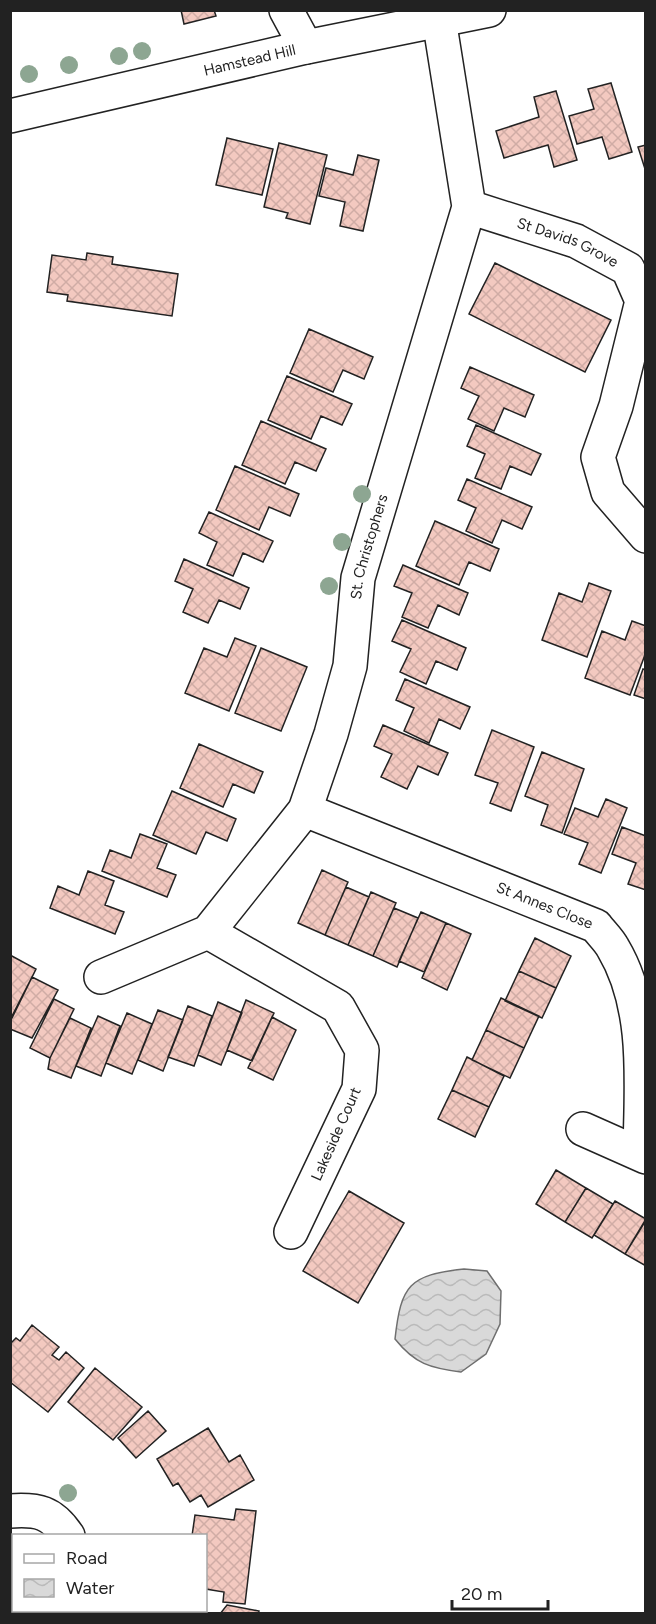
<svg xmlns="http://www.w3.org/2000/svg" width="656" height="1624" viewBox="0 0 656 1624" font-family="Figtree,sans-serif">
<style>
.water{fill:url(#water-waves);stroke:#6f6f6f;stroke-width:1.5}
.building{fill:url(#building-cross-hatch);stroke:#222;stroke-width:1.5}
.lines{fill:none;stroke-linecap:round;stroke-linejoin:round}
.minor-casing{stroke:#222;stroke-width:36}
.major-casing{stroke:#222;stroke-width:36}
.minor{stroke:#fff;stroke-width:33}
.major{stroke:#fff;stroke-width:33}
.tree{fill:#8da692}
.labels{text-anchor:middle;stroke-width:4.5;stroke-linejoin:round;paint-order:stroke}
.street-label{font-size:15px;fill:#222;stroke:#fff}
</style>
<defs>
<pattern id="water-waves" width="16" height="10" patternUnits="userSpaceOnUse" patternTransform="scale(1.5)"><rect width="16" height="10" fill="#d9d9d9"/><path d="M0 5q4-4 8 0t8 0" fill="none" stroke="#bababa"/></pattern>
<pattern id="building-cross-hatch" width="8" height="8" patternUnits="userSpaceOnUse" patternTransform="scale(1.5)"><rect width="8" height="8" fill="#f3c9c0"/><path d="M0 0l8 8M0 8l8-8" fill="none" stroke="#d0aca5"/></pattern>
</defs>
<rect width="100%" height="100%" fill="#fff"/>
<!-- water -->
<path class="water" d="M464 1269 487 1271 501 1291 500 1324 486 1354 461 1372C430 1368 415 1364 395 1339 401 1285 409 1275 464 1269Z"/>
<!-- building -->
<path class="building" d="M181 10H214L216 16 184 24Z
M611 83 632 152 609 159 602 137 577 144 569 116 594 109 588 89Z
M556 91 577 160 554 167 548 145 504 158 496 131 539 117 534 97Z
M227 138 273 149 262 195 216 185Z
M279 143 327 155 310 224 286 218 288 213 264 207Z
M646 145V172L638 147Z
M358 155 379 160 363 231 340 226 345 202 319 196 326 168 353 175Z
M87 253 113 257 112 264 178 274 172 316 67 301 68 295 47 292 52 255 86 260Z
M495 263 611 320 585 372 469 314Z
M309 329 373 357 364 379 343 370 333 392 290 373Z
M470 367 534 395 525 417 504 408 494 431 468 419 479 396 461 388Z
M287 376 352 404 342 425 321 416 311 439 268 420Z
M261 421 326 449 316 471 295 462 285 484 242 465Z
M476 425 541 454 531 475 510 466 501 489 475 478 485 454 467 446Z
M235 466 299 494 290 516 269 507 259 530 216 510Z
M467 479 532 507 522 529 502 520 492 543 466 531 476 508 458 500Z
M209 512 273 541 263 562 243 553 233 576 207 565 217 542 199 533Z
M435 521 499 549 490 571 469 562 459 585 416 566Z
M184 559 249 588 240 609 219 600 208 623 183 612 193 589 175 581Z
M403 565 468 593 459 615 438 605 428 628 402 617 412 593 394 586Z
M589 583 611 591 587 657 542 640 559 593 582 602Z
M402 620 466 648 457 670 436 661 426 684 400 672 411 649 392 641Z
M632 621 646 626V652L630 695 585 678 602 631 625 640Z
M235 638 256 646 229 711 185 693 204 648 227 657Z
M261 648 307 667 281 731 235 713Z
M643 669 646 670V699L634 695Z
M405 679 470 707 460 729 439 719 429 743 404 731 414 708 396 700Z
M383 725 448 753 438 775 418 766 407 789 381 777 392 754 374 746Z
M492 730 534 747 511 811 490 803 498 783 475 775Z
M199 744 263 772 254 793 233 784 223 807 180 788Z
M542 752 584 769 562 833 541 825 548 805 525 796Z
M172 791 236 819 227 841 206 832 196 854 153 835Z
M606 799 627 808 601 873 579 864 588 843 564 834 575 808 598 817Z
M622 827 646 836V890L628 884 636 863 612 854Z
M140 834 167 844 157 868 176 875 167 897 102 871 110 850 131 858Z
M322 870 348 882 325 935 298 923Z
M88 871 114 881 105 905 124 912 115 934 50 908 58 886 79 895Z
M346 887 369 897 348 945 325 935Z
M371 892 396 903 373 956 348 945Z
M394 908 418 918 397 967 373 956Z
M421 912 446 923 424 972 399 961Z
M446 923 471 934 447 990 422 978Z
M535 938 571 956 556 988 519 971Z
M10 955 36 969 12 1018H10Z
M519 971 556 988 542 1018 505 1001Z
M32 977 58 990 32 1038 10 1029V1020Z
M501 998 539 1016 524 1048 486 1030Z
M54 999 74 1009 50 1058 30 1048Z
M246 1000 274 1013 252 1061 227 1050Z
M218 1002 242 1013 221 1065 198 1055Z
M188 1006 212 1016 194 1066 168 1057Z
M158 1010 183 1020 163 1071 138 1060Z
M127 1013 152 1024 132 1074 106 1063Z
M98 1016 120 1026 101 1076 76 1066Z
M272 1017 296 1030 273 1080 248 1068Z
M70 1018 91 1028 71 1078 48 1069 50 1058Z
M486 1030 524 1048 510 1078 472 1060Z
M467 1057 504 1076 489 1107 452 1090Z
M452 1090 489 1107 475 1137 438 1119Z
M556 1170 586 1188 565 1222 536 1204Z
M586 1188 613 1204 592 1238 565 1222Z
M349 1191 404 1223 358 1303 303 1271Z
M615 1201 646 1219 625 1254 594 1235Z
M646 1220V1266L625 1254Z
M32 1325 59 1347 52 1355 59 1360 66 1352 84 1368 48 1412 10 1382V1344L16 1338 20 1341Z
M95 1368 142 1407 113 1440 68 1402Z
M148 1411 166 1431 136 1458 118 1438Z
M208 1428 229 1462 240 1455 254 1480 208 1507 201 1495 190 1502 178 1483 173 1486 157 1459Z
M236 1509 256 1511 245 1604 223 1602 224 1592 206 1589V1536H192L195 1515 234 1520Z
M227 1605 259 1611 258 1614H220Z"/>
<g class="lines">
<!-- minor casing -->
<g class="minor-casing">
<g id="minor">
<path d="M286 10 306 47"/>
<path id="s1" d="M469 207 576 241 628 269 642 301 616 406 598 457 608 492 646 536"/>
<path id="s2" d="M305 810 596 926C601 933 609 940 613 948 649 1008 641 1086 640 1153"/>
<path d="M208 932 338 1007 362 1050 359 1089 291 1232"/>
<path id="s3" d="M101 977 208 932 305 810 331 734 350 666 358 578 469 207 439 19"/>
<path d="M583 1129 646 1157"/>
<path d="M10 1511C38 1509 52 1512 68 1536"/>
<path d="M10 1606 14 1607"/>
</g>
</g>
<!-- major casing -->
<g class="major-casing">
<g id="major">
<path id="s4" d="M10 116 306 47 489 10"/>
</g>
</g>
<!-- minor -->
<use href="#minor" class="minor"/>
<!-- major -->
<use href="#major" class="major"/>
</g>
<!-- trees -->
<g class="tree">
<circle cx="142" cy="51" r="9"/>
<circle cx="119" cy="56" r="9"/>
<circle cx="69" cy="65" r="9"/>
<circle cx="29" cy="74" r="9"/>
<circle cx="362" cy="494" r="9"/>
<circle cx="342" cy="542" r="9"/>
<circle cx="329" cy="586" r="9"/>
<circle cx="68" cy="1493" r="9"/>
</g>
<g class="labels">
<!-- street labels -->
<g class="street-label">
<text dy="5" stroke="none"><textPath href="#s4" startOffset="246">Hamstead Hill</textPath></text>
<text dy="5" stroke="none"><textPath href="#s1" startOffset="105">St Davids Grove</textPath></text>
<text dy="5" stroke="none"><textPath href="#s3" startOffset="544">St. Christophers</textPath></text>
<text dy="5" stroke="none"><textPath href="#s2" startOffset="258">St Annes Close</textPath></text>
<text transform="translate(336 1134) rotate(-66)" y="5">Lakeside Court</text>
</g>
</g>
<!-- border -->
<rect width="656" height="1624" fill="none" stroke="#222222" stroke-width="24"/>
<!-- legend -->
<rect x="12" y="1534" width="195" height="78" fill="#ffffff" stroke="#a7a7a7" stroke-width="1.5"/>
<rect x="24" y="1554" width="30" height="9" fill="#ffffff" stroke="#a7a7a7" stroke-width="1.5"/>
<text x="66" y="1564" font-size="18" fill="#222222">Road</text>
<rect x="24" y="1579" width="30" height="18" fill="url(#water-waves)" stroke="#a7a7a7" stroke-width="1.5"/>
<text x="66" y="1594" font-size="18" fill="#222222">Water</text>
<!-- scale -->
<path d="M452 1600v9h96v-9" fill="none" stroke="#222222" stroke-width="3"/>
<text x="461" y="1600" font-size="18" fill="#222222" stroke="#ffffff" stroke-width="4.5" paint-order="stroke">20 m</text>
</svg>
